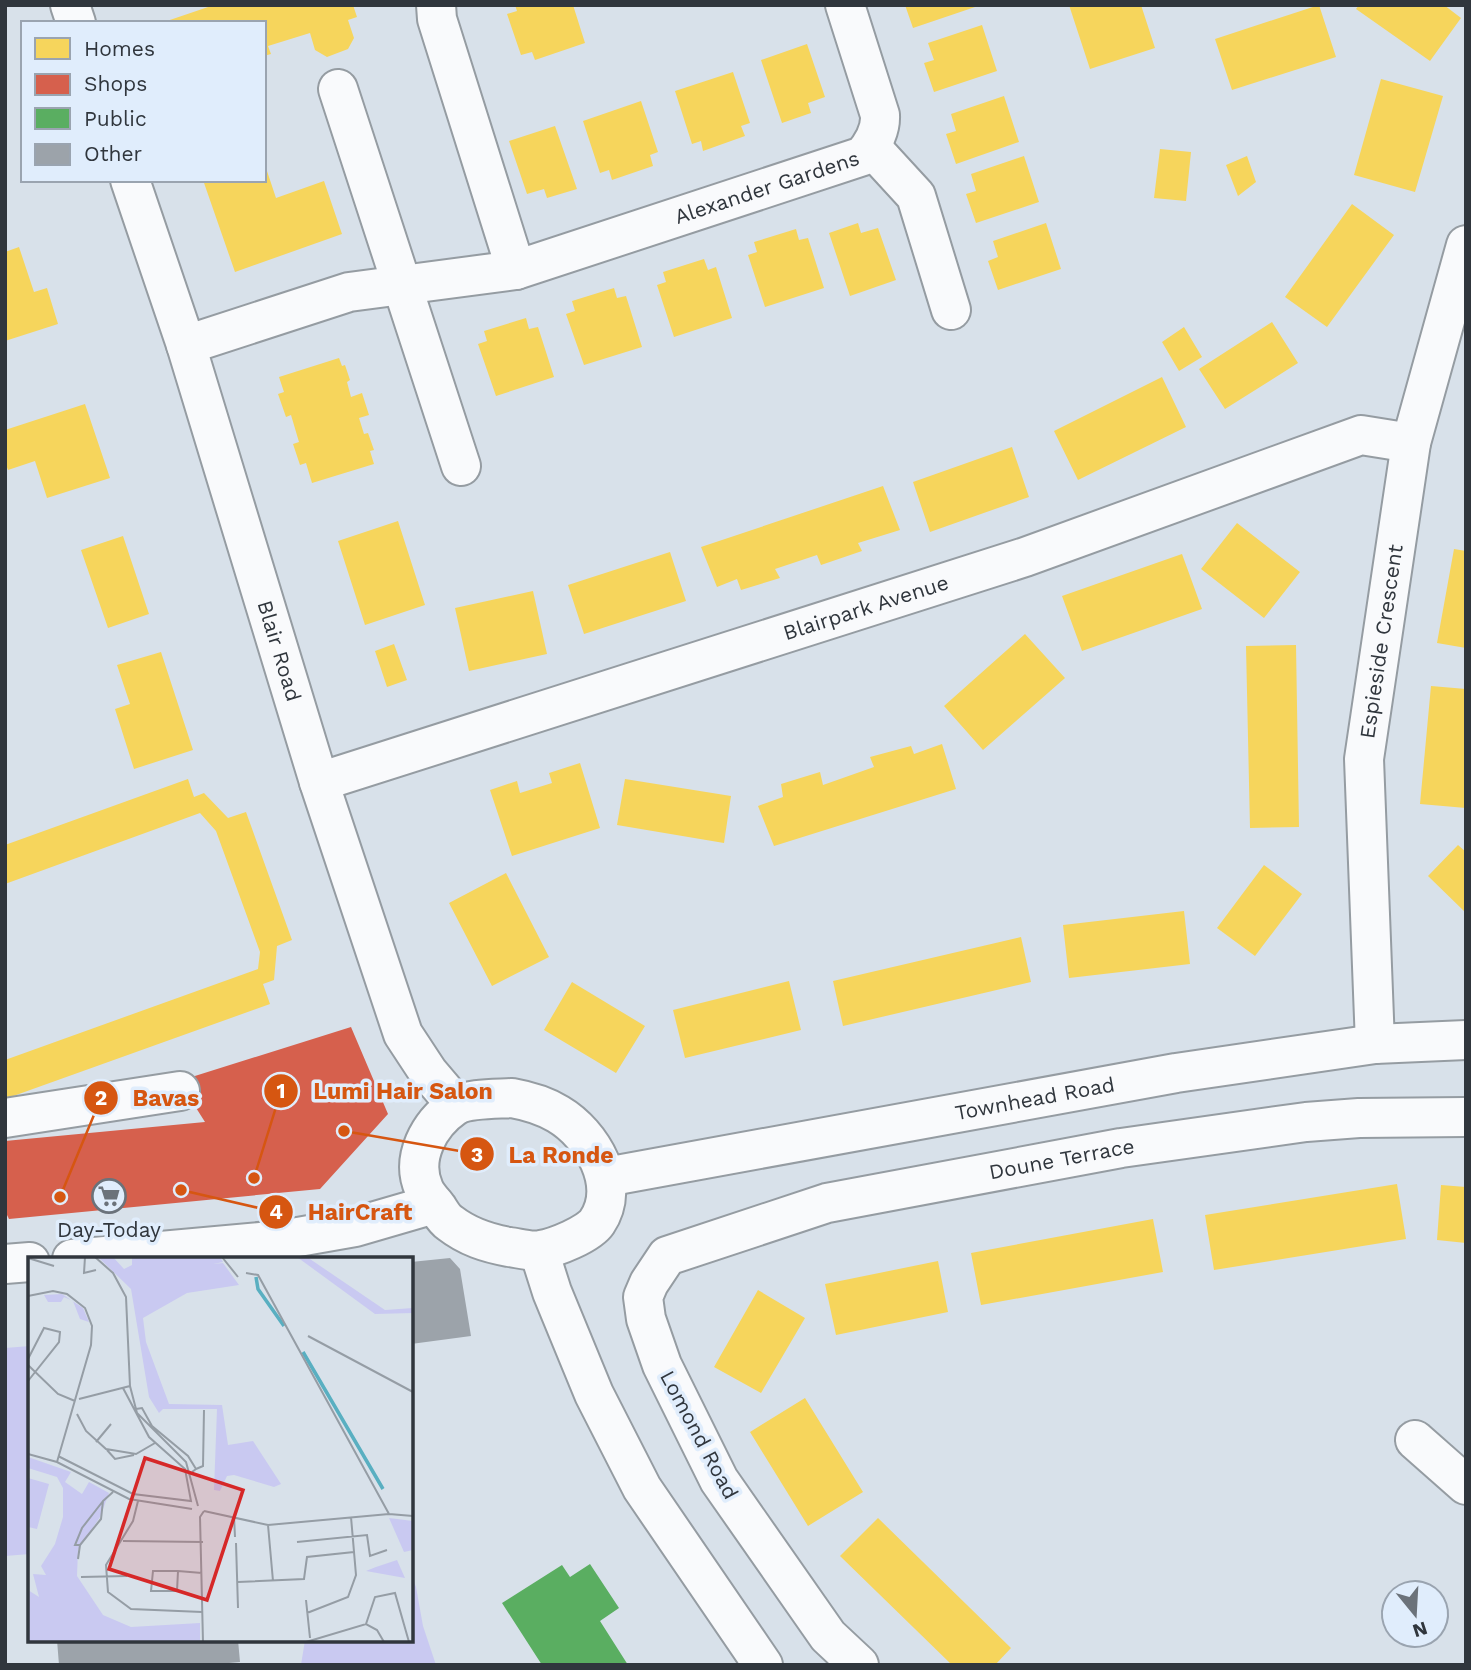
<svg xmlns="http://www.w3.org/2000/svg" width="1471" height="1670" viewBox="0 0 1471 1670" font-family="'Work Sans',sans-serif">
<style>
.green{fill:#c9c9f1}
.homes{fill:#f6d55c}
.shops{fill:#d6604d}
.public{fill:#5aae61}
.building{fill:#9ca3aa}
.lines{fill:none;stroke-linecap:round;stroke-linejoin:round}
.minor-casing{stroke:#959ca2;stroke-width:42}
.minor{stroke:#f9fafc;stroke-width:38}
.labels{text-anchor:middle;stroke-width:7;stroke-linejoin:round;paint-order:stroke}
.street-label{font-size:21px;fill:#30363d;stroke:#e0edfc}
.poi-label{font-size:21px;fill:#30363d;stroke:#e0edfc}
.inset-river{fill:none;stroke:#59afc1;stroke-width:3.5}
.inset-road{fill:none;stroke:#959da5;stroke-width:2}
.view{fill:#d62828;fill-opacity:0.15;stroke:#d62828;stroke-width:3.5}
.inset-edge{fill:none;stroke:#30363d;stroke-width:3.5}
.leader{fill:none;stroke:#d65611;stroke-width:2.5}
.callout-dot{fill:#d65611;stroke:#e0edfc;stroke-width:2.5}
.mark-label{font-size:21px;text-anchor:middle;font-weight:bold;fill:#fff}
.callout-label{font-size:23px;text-anchor:middle;font-weight:bold;fill:#d65611;stroke:#e0edfc;stroke-width:7;stroke-linejoin:round;paint-order:stroke}
</style>
<rect width="100%" height="100%" fill="#d8e1ea"/>
<!-- green -->
<path class="green" d="M30 1346V1554L5 1556V1348Z
M411 1575 416 1587 423 1626 436 1665H301L305 1640H411Z"/>
<!-- homes -->
<path class="homes" d="M214 5H353L357 17 348 20 354 38 348 49 327 57 315 50 310 33 268 46 271 54 264 56V23H161Z
M515 5H573L585 43 535 60 532 52 521 55 507 14 517 11Z
M905 5H978V6L913 28Z
M1069 5H1141L1155 48 1090 69Z
M1319 5 1336 57 1232 90 1215 39Z
M1359 5H1444L1461 18 1430 61 1356 9Z
M982 25 997 71 934 92 924 63 934 60 928 43Z
M807 44 825 97 808 103 811 113 782 123 761 60Z
M733 72 750 123 741 126 745 136 703 151 701 141 692 144 675 91Z
M1381 79 1443 96 1415 192 1354 175Z
M1004 96 1019 142 956 164 946 134 956 131 951 114Z
M641 101 658 152 650 155 653 166 612 180 609 170 600 173 583 121Z
M555 126 577 189 547 198 544 189 527 194 509 141Z
M1160 149 1191 152 1186 201 1154 198Z
M1024 156 1039 202 976 223 966 194 976 191 971 174Z
M1247 156 1256 182 1238 196 1226 165Z
M265 165 276 198 324 181 342 234 235 272 203 180H264Z
M1352 204 1394 235 1327 327 1285 297Z
M858 223 861 233 878 228 896 280 850 296 829 233Z
M1046 223 1061 269 998 290 988 261 998 257 993 241Z
M796 229 799 240 808 238 824 288 765 307 748 255 757 252 754 242Z
M19 247 34 292 47 288 58 324 5 341V252Z
M704 259 708 270 716 267 732 318 674 337 657 285 666 282 663 272Z
M614 288 617 298 626 296 642 347 584 365 566 314 575 311 572 301Z
M526 318 529 329 538 327 554 377 496 396 478 344 487 341 484 331Z
M1272 322 1298 363 1225 409 1199 369Z
M1184 327 1202 357 1179 371 1162 342Z
M339 358 342 366 345 365 350 380 347 382 351 397 362 393 369 415 359 418 364 434 368 433 374 450 370 451 374 464 312 483 306 463 300 465 293 444 299 442 291 415 286 417 278 394 284 392 279 377Z
M1162 377 1186 427 1078 480 1054 431Z
M85 404 110 478 47 498 35 461 8 470 5 462V430Z
M1012 447 1029 497 930 532 913 482Z
M883 486 900 530 858 543 862 551 821 565 817 555 775 569 780 578 741 590 737 579 717 587 701 547Z
M398 521 425 605 365 625 338 541Z
M1237 523 1300 572 1264 618 1201 569Z
M123 536 149 614 108 628 81 550Z
M1454 549 1466 551V648L1437 643Z
M670 552 686 601 584 634 568 585Z
M1182 554 1202 609 1082 651 1062 596Z
M533 591 547 654 469 671 455 608Z
M1025 634 1065 678 983 750 944 706Z
M394 644 407 680 387 687 375 651Z
M1296 645 1299 827 1250 828 1246 646Z
M161 652 193 750 134 769 115 709 130 704 117 665Z
M1431 686 1466 689V808L1420 804Z
M942 744 956 789 774 846 758 806 783 797 781 784 820 772 823 785 874 767 870 757 911 746 914 754Z
M580 763 600 828 512 856 490 790 517 781 520 793 552 783 549 773Z
M188 779 194 797 204 793 228 818 246 812 292 940 277 946 274 980 263 984 270 1004 5 1099V1060L258 969 260 952 216 831 200 813 5 884V845Z
M625 779 731 796 724 843 617 825Z
M1458 845 1466 852V913L1428 876Z
M1264 865 1302 894 1255 956 1217 928Z
M506 873 549 957 492 986 449 903Z
M1184 911 1190 964 1069 978 1063 925Z
M1021 937 1031 982 843 1026 833 981Z
M789 981 801 1030 685 1058 673 1010Z
M572 982 645 1026 616 1073 544 1030Z
M1397 1184 1406 1239 1214 1270 1205 1215Z
M1441 1185 1466 1187V1243L1437 1240Z
M1153 1219 1163 1272 981 1305 971 1253Z
M938 1261 948 1312 836 1335 825 1284Z
M758 1290 805 1318 761 1393 714 1367Z
M805 1398 863 1492 808 1526 750 1432Z
M878 1518 1011 1648 995 1665H952L840 1556Z"/>
<!-- shops -->
<path class="shops" d="M351 1027 388 1114 320 1189 9 1219 5 1211V1141L205 1122 179 1081Z"/>
<!-- public -->
<path class="public" d="M590 1564 619 1608 600 1621 628 1665H542L502 1603 562 1565 570 1577Z"/>
<!-- building -->
<path class="building" d="M450 1258 460 1269 471 1336 411 1344V1262Z
M57 1640H238L240 1662 207 1665H59Z"/>
<g class="lines">
<!-- minor casing -->
<g class="minor-casing">
<g id="minor">
<path d="M70 5 76 23"/>
<path d="M436 5 437 19 516 270"/>
<path d="M338 89 461 466"/>
<path d="M871 147 916 196 951 310"/>
<path id="s1" d="M130 180 186 345 319 782 403 1034 428 1072 456 1105"/>
<path id="s2" d="M186 345 349 292 516 270 863 156C873 144 881 131 880 115L845 5"/>
<path id="s3" d="M319 782 1025 557 1361 435 1411 443"/>
<path id="s4" d="M1375 1044 1364 759 1411 443 1466 245"/>
<path d="M512 1098C529 1101 543 1105 558 1114 592 1134 622 1185 597 1222 589 1234 555 1248 540 1250 531 1252 518 1248 509 1247 487 1243 468 1237 450 1223 444 1219 441 1213 437 1207 433 1202 427 1196 424 1189 410 1158 429 1124 455 1106 468 1098 497 1099 512 1098Z"/>
<path d="M5 1118 180 1091"/>
<path id="s5" d="M606 1177 1176 1073 1375 1044 1466 1040"/>
<path d="M539 1251 552 1292 594 1394 642 1488 763 1665"/>
<path d="M72 1259 281 1240 355 1227 434 1204"/>
<path d="M5 1264 30 1262"/>
<path d="M1415 1440 1466 1485"/>
<path id="s6" d="M859 1665 828 1636 719 1480 662 1365 646 1319 643 1297 649 1283 667 1256 827 1203 1121 1148 1306 1122 1359 1118 1466 1117"/>
</g>
</g>
<!-- minor -->
<use href="#minor" class="minor"/>
</g>
<!-- icons -->
<defs>
<g id="supermarket-ring" transform="scale(1.75)"><circle r="9.5" fill="#e0edfc" stroke="#6b727a" stroke-width="1.5"/><path d="M-6-5.5h2.5l.6 2H6L4.5 2H-2.5L-4.4-4H-6ZM-1.5 3.2a1.3 1.3 0 1 0 .1 0ZM3 3.2a1.3 1.3 0 1 0 .1 0Z" fill="#6b727a"/></g>
</defs>
<g fill-rule="evenodd">
<use href="#supermarket-ring" x="109" y="1196"/>
</g>
<g class="labels">
<!-- street labels -->
<g class="street-label">
<text dy="7" stroke="none"><textPath href="#s2" startOffset="604">Alexander Gardens</textPath></text>
<text dy="7" stroke="none"><textPath href="#s3" startOffset="574">Blairpark Avenue</textPath></text>
<text dy="7" stroke="none"><textPath href="#s4" startOffset="404">Espieside Crescent</textPath></text>
<text dy="7" stroke="none"><textPath href="#s1" startOffset="494">Blair Road</textPath></text>
<text dy="7" stroke="none"><textPath href="#s5" startOffset="436">Townhead Road</textPath></text>
<text dy="7" stroke="none"><textPath href="#s6" startOffset="887">Doune Terrace</textPath></text>
<text transform="translate(699 1435) rotate(62)" y="7">Lomond Road</text>
</g>
<!-- poi labels -->
<g class="poi-label">
<text x="109" y="1237">Day-Today</text>
</g>
</g>
<!-- overview -->
<g transform="translate(28 1257)">
<rect width="385" height="385" fill="#d8e1ea"/>
<path d="M70 0H85L96 12 104 8V0H192L195 5 185 7 195 6 211 28 159 36 115 61 118 85 141 147 194 148 200 188 225 184 253 227 246 230 206 218 199 219 192 234 186 233 189 152H135L131 156 121 140 103 32ZM269 0H279L357 53 385 51V56L347 57ZM34 37 55 51 61 65 52 62 45 44 36 40 33 45H20L16 38ZM0 200 43 215 37 225 54 237 61 225 81 236 72 260 50 293 49 319 75 358 103 370 172 366V385H0V333L11 340 5 317 18 318 13 309 27 287 35 260V231L29 220 0 211ZM0 221 21 227 9 272 0 270ZM361 261 385 264V293L376 295ZM369 303 377 321 338 314 348 310Z" fill="#c9c9f1"/>
<path class="inset-river" d="M228 20 230 32 256 69M275 95 355 232"/>
<path class="inset-road" d="M57 0 56 16 68 13M67 0 85 16 98 40 102 129 109 156 158 205 170 249M194 0 210 20M0 1 26 9M218 16 230 18 361 257M0 39 25 34 39 37 57 51 64 69 63 88 29 205M280 79 385 135M0 102 16 71 32 75 31 85 0 124M0 108 30 137 47 144M51 142 102 129M108 152 114 151 124 169 160 199 168 212 164 215M49 157 58 174 78 192 108 197 127 186M68 185 83 167M79 193 87 202 106 198M0 197 29 205 101 242 164 252M30 199 105 237 163 244 157 212 121 180 95 131M168 212 175 209 176 153M110 244 105 264 78 308 80 335 103 352 174 355M176 254 240 268 361 257 385 259M206 259 207 280M240 268 245 324M95 284 175 285M269 285 339 278 342 299 359 293M208 286 210 351M52 288H47L54 271 75 244M50 302 52 288 73 262 75 244 85 235M150 314 149 334H123L125 314H150L174 316M53 320 99 319M210 325 276 322 279 300 326 295M278 343 282 381M279 356 320 340 328 318 323 260M338 367 347 340 367 336 381 385M175 385 172 260 176 254M278 385 338 367 349 373 356 385"/>
<path class="view" d="M117 201 215 233 179 343 81 312Z"/>
<rect width="385" height="385" class="inset-edge"/>
</g>
<!-- callouts -->
<path class="leader" d="M254 1178L281 1091M60 1197L101 1098M344 1131L477 1154M181 1190L276 1212"/>
<g class="callout-dot">
<circle cx="254" cy="1178" r="7"/>
<circle cx="60" cy="1197" r="7"/>
<circle cx="344" cy="1131" r="7"/>
<circle cx="181" cy="1190" r="7"/>
<circle cx="281" cy="1091" r="18"/>
<circle cx="101" cy="1098" r="18"/>
<circle cx="477" cy="1154" r="18"/>
<circle cx="276" cy="1212" r="18"/>
</g>
<g class="mark-label">
<text x="281" y="1098">1</text>
<text x="101" y="1105">2</text>
<text x="477" y="1162">3</text>
<text x="276" y="1219">4</text>
</g>
<g class="callout-label">
<text x="403" y="1099">Lumi Hair Salon</text>
<text x="166" y="1106">Bavas</text>
<text x="561" y="1163">La Ronde</text>
<text x="360" y="1220">HairCraft</text>
</g>
<!-- border -->
<rect width="1471" height="1670" fill="none" stroke="#30363d" stroke-width="14"/>
<!-- legend -->
<rect x="21" y="21" width="245" height="161" fill="#e0edfc" stroke="#9aa4b0" stroke-width="2"/>
<rect x="35" y="38" width="35" height="21" fill="#f6d55c" stroke="#9aa4b0" stroke-width="2"/>
<text x="84" y="56" font-size="21" fill="#30363d">Homes</text>
<rect x="35" y="74" width="35" height="21" fill="#d6604d" stroke="#9aa4b0" stroke-width="2"/>
<text x="84" y="91" font-size="21" fill="#30363d">Shops</text>
<rect x="35" y="108" width="35" height="21" fill="#5aae61" stroke="#9aa4b0" stroke-width="2"/>
<text x="84" y="126" font-size="21" fill="#30363d">Public</text>
<rect x="35" y="144" width="35" height="21" fill="#9ca3aa" stroke="#9aa4b0" stroke-width="2"/>
<text x="84" y="161" font-size="21" fill="#30363d">Other</text>
<!-- north arrow -->
<g transform="translate(1415 1614) rotate(162)"><circle r="33" fill="#e0edfc" stroke="#9aa4b0" stroke-width="2"/>
<path d="M0-5L12 26L0 18L-12 26Z" fill="#6b727a"/>
<text y="-10" font-size="19" font-weight="bold" text-anchor="middle" fill="#30363d">N</text>
</g>
</svg>
